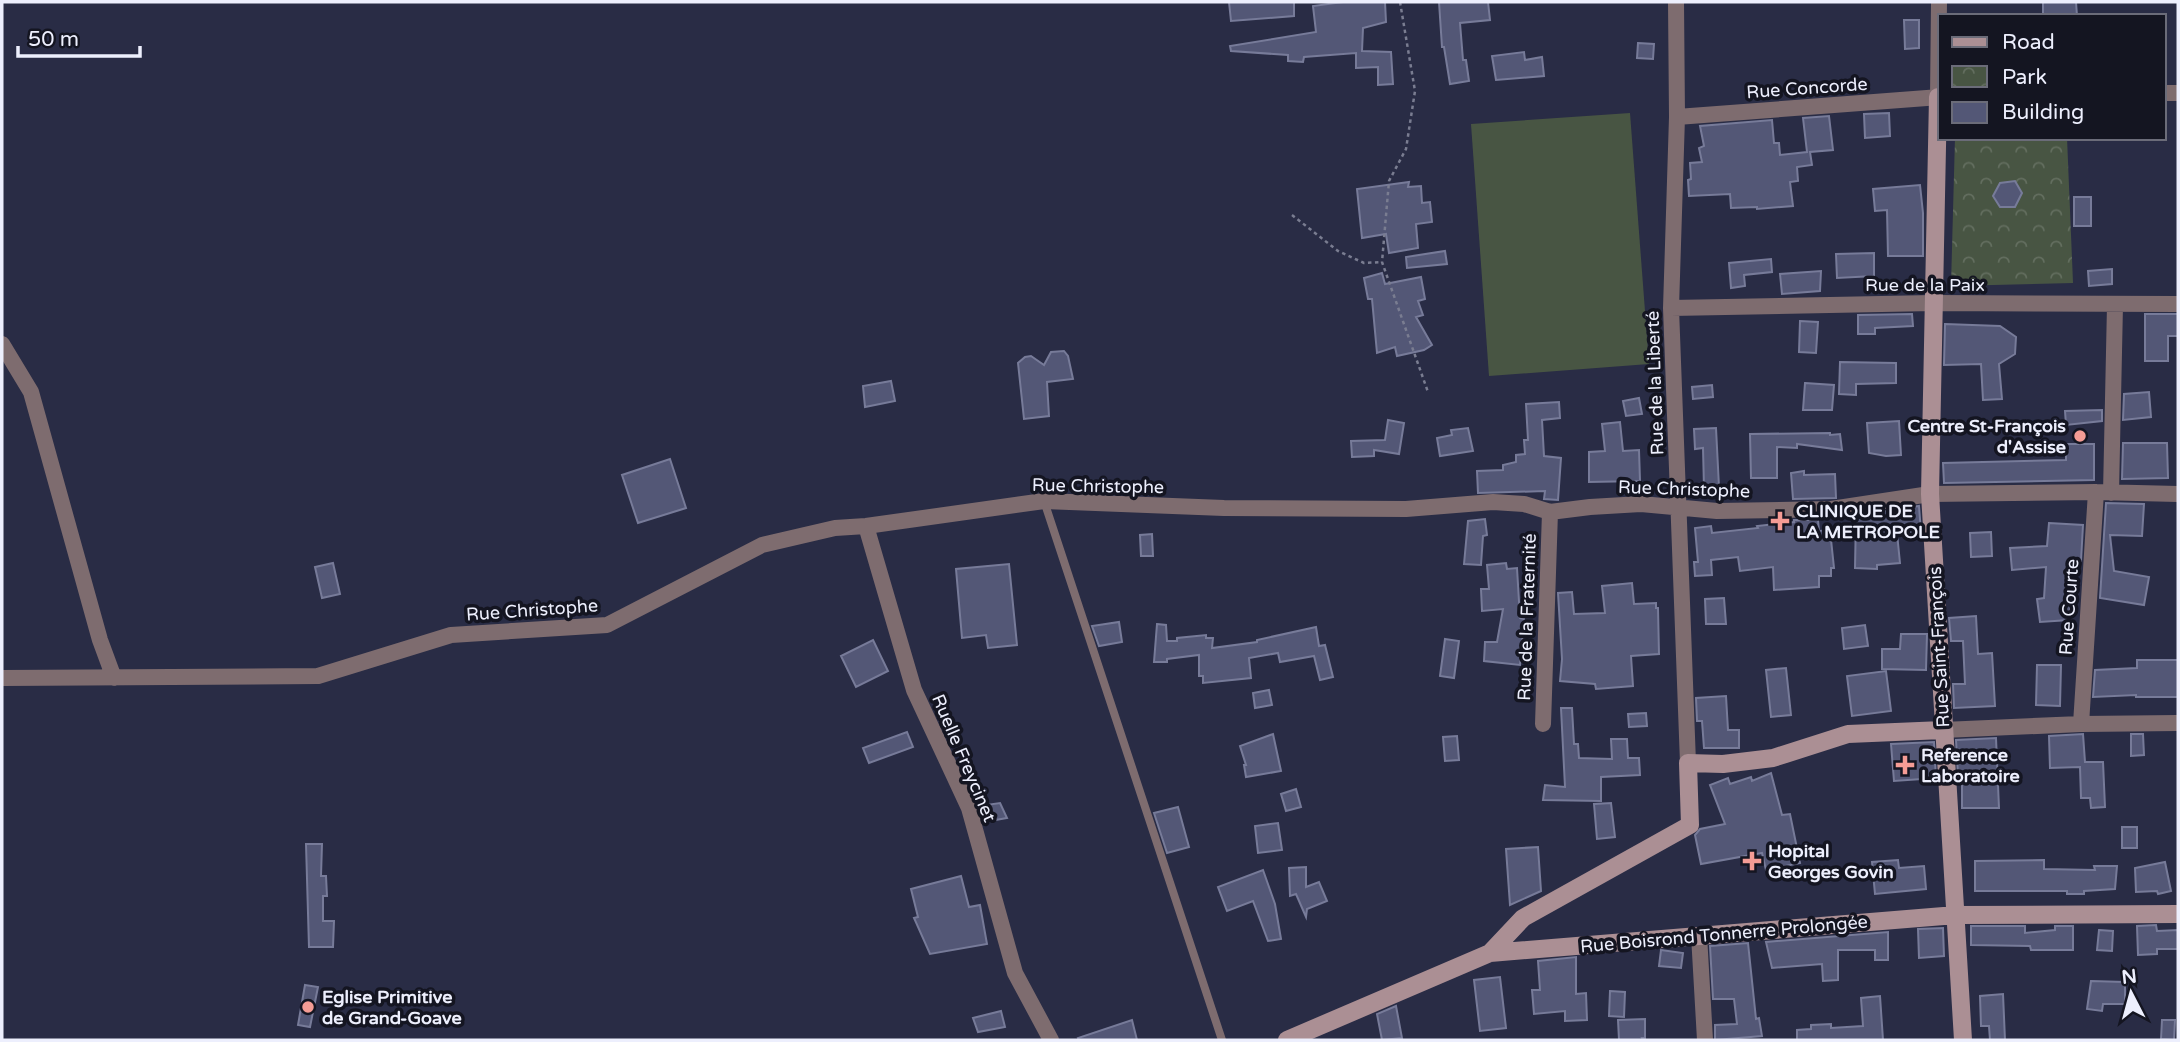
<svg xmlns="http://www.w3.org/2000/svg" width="2180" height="1042" viewBox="0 0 2180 1042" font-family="'Varela Round',sans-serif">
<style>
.park{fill:url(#park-crowns)}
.pitch{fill:#485543}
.building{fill:#535776;stroke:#777b99;stroke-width:2}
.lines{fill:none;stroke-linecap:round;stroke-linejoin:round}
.path{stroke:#7a7d91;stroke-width:2.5;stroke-dasharray:3.5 3.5;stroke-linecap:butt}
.lane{stroke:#7e6c6f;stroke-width:8}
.street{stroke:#7e6c6f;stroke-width:16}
.secondary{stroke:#ab8f94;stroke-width:18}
.poi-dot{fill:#f59c95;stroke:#141521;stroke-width:2.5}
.labels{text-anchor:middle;stroke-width:7;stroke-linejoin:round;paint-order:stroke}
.street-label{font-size:18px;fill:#edeffd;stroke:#141521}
.poi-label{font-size:18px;font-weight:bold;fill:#edeffd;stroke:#141521;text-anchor:start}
</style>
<defs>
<pattern id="park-crowns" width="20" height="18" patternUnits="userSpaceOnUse" patternTransform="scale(1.75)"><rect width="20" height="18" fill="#485543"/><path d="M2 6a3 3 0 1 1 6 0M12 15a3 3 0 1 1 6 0" fill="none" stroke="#636e5f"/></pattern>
</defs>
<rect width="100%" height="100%" fill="#292c45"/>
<!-- park -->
<path class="park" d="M1955 138H2067L2073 283 1951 286Z"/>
<!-- pitch -->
<path class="pitch" d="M1630 113 1649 364 1489 376 1471 124Z"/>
<!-- building -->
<path class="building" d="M1229 2H1294V16L1231 21Z
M1343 2H1385L1386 22 1363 28 1362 51 1391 52 1393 84 1378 85V67L1356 68V53L1304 57 1303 62 1288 61V55L1231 51 1230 46 1316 32 1313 6Z
M1439 2H1488L1490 20 1460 23 1463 60H1466L1469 81 1450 84 1444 47H1442Z
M2043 2H2076L2077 16H2043Z
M1904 20H1919V48L1905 49Z
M1638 43 1654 44 1653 59 1637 58Z
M1524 52 1525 60 1542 57 1544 76 1496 80 1492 56Z
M1889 113 1890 136 1865 138 1864 114Z
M1829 116 1833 150 1810 152 1812 165 1797 167 1798 181 1790 182 1793 206 1757 209V207L1731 208 1730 194 1689 196 1688 180 1691 179 1690 163 1702 162 1699 148 1704 146 1700 126 1772 120 1774 143H1779L1780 155 1807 152 1803 118Z
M2015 181 2022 193 2015 207H2000L1993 196 2000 183Z
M1409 182 1408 187 1421 186 1422 203 1430 202 1432 222 1416 224 1418 248 1389 253 1386 234 1362 238 1357 189Z
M1920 185 1923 213V256H1888L1887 210 1875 211 1873 189Z
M2074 197H2091V226H2074Z
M1445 251 1447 264 1407 268 1406 257Z
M1874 253V276L1837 278 1836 254Z
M1771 259 1772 272 1744 275 1745 286 1731 288 1729 263Z
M2112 269V284L2089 286 2088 271Z
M1821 271 1820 291 1782 294 1780 274Z
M1382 273 1385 284 1421 277 1425 299 1418 301 1423 315 1416 317 1432 345 1424 350 1397 356 1395 347 1377 353 1372 299H1368L1364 278Z
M1912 314 1913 326 1875 328V334H1858V315Z
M2145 314H2178V336H2168V361H2145Z
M1800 321 1818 322 1816 353 1799 352Z
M1945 324 2000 326 2016 337 2015 354 1999 364 2002 399 1983 400 1981 364 1944 365Z
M1064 351 1068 356 1073 379 1047 382 1049 416 1024 419 1018 363 1025 357 1031 356 1044 365 1051 352Z
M1840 362 1896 363V383L1856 384V395L1839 394Z
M891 381 895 401 865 407 863 386Z
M1805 383 1834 385 1832 410H1803Z
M1712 385 1713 397 1693 399 1692 387Z
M2149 392 2151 417 2123 420 2124 394Z
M1639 398 1642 414 1626 416 1623 401Z
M1559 402 1560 418 1542 420 1544 456 1561 458 1558 500 1544 499 1545 491 1478 493 1477 471 1503 470V465L1516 462V455L1525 454 1524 440H1528L1526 404Z
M2102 410V421L2066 425 2065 411Z
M1388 420 1404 423 1399 454 1374 450V456L1352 457 1351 441 1385 440Z
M1899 421 1901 455 1886 456 1869 453 1867 423Z
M1620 422 1623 451 1639 450 1640 481 1589 482V452L1605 451 1602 424Z
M1468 428 1473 451 1440 456 1437 438 1452 435 1451 430Z
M1716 428 1719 487 1704 488 1703 448 1695 449 1694 429Z
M1830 433V435L1840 434 1842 450 1797 444V448L1777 447V478H1751L1750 434Z
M2123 443H2167L2168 478 2122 479Z
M2066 444H2094V480L1944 483 1943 463 2066 460Z
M670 459 686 508 638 523 622 475Z
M1804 471V475L1835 474 1836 498 1793 499 1791 473Z
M2106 503 2144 504 2142 536 2110 535 2114 571 2149 577 2144 605 2100 598Z
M1919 506 1921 532 1897 533 1900 563 1877 565V569L1855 568 1856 516H1872V513Z
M1485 519 1487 535 1483 536 1481 565 1464 564 1468 521Z
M1794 520H1818L1819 531 1830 530 1834 568H1831V576H1819V587L1774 590 1773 567 1740 571 1738 557 1711 560 1712 575 1695 576 1694 562H1698L1695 528 1711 526 1712 533 1758 528 1757 526 1794 522Z
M2049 523 2083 525 2081 561H2073L2069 620 2040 622 2037 599 2044 598 2046 567 2012 570 2010 548 2047 546Z
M1991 532 1992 556 1971 557 1970 533Z
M1152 534 1153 556H1141L1140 535Z
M333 563 340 594 322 598 315 567Z
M1506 563 1507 569 1517 568 1520 618 1524 619 1520 665 1484 661 1485 642H1497L1503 609 1482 611 1481 589H1489L1487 565Z
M1009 564 1017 645 988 648 986 635 962 638 956 569Z
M1632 583 1634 604 1656 603V608H1658L1659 654 1631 656 1633 686 1596 689 1595 684 1560 681 1562 659 1558 593 1572 592 1574 614 1605 613 1602 586Z
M1724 598 1726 624H1706L1705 599Z
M1976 616 1978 654 1992 653 1995 706 1954 708 1953 684H1965L1963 641H1951L1949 618Z
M1119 622 1122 642 1099 646 1092 626Z
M1157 624 1166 625 1167 641H1177V638L1206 635V638H1213L1212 648 1257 642V640L1316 627 1319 646 1325 645 1333 677 1320 680 1314 656 1280 662 1278 653 1249 658 1251 678 1203 683V676H1199V655L1167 659V662H1154Z
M1865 625 1868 646 1844 649 1842 628Z
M1901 634H1927L1926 670 1882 669V649H1900Z
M1445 639 1459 641 1454 678 1440 676Z
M873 640 888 671 856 687 841 656Z
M2137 660H2178V697H2136V695L2093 697 2095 670 2137 668Z
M2037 665H2061L2060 706 2036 705Z
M1786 668 1791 715 1771 717 1766 670Z
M1886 671 1891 711 1852 716 1847 676Z
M1269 690 1272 705 1255 708 1253 693Z
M1726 696 1728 730H1739V748H1704L1702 721H1697L1696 698Z
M1561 708H1572L1574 744H1578L1579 758 1612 759 1611 739H1627L1628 758H1639L1640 775 1601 777V801L1543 800 1545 785 1565 787Z
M1646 713 1647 726 1629 727 1628 714Z
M907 732 913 747 869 763 863 748Z
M1273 734 1281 771 1246 777 1244 765H1246L1240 746Z
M2083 734 2085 762H2103L2105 807 2091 808 2090 798H2081L2080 767 2050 768 2049 736Z
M2131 734H2143L2144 755 2131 756Z
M1457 736 1459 760 1445 761 1443 737Z
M1996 738 1999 808H1962V776H1958L1956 740Z
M1934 742 1936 778 1894 781 1891 744Z
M1771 773 1782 815 1790 814 1800 863 1766 870 1762 853 1701 864 1695 835 1700 829 1725 824 1710 785 1728 778 1730 784 1751 777 1752 781Z
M1296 789 1301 807 1286 811 1281 794Z
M1000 803 1007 818 984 822 979 806Z
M1611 803 1615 837 1597 839 1594 804Z
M1178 807 1189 847 1167 853 1154 813Z
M1278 823 1282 850 1258 853 1255 826Z
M2122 827H2137V848H2122Z
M306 844H322L321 876H326L327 896H323V921H334L333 947H309Z
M1538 847 1541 891 1510 905 1506 849Z
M1898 860 1899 868 1924 866 1926 889 1875 894 1872 862Z
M2044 860V869L2095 870 2094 866H2117L2115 889 2084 891V894H2067V891H1975V861Z
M2165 862 2171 891 2158 894 2157 891 2136 892 2135 868Z
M1306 867V887L1319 882 1327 901 1307 909 1306 917 1296 894 1290 896 1289 868Z
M1263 870 1275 904 1281 939 1268 941 1253 901 1227 911 1218 887Z
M961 876 969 907 980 905 987 944 930 954 914 918 918 917 911 889Z
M2156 925 2157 931 2178 930V949H2157V954L2138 955 2137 926Z
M1971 926H2025V933L2055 930V926H2073V950H2031L2030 946 1971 945Z
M1943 928 1944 956 1919 958 1918 929Z
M2099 930 2113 931 2112 951 2097 950Z
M1888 932V960H1875V950H1838V980L1823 981 1822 964 1772 968 1766 942Z
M1748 943 1756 1019 1759 1018 1762 1036 1715 1040V1025L1737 1024 1734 999H1713L1710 946Z
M1661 950 1683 953 1681 968 1659 966Z
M1576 957V994L1586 993 1587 1020 1565 1021V1011L1534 1014 1532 990H1540L1538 961Z
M1500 977 1506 1028 1480 1031 1474 980Z
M2091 981 2125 982V1004H2103L2102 1011 2087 1009Z
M305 985 318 987 310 1027 298 1025Z
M1610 991 1625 992 1624 1017 1609 1016Z
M2003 994 2005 1040H1990L1989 1026H1981L1980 996Z
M1880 996 1883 1040H1797V1030L1811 1029V1025L1831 1024V1028L1863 1026 1861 998Z
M1396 1006 1402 1038 1382 1040 1377 1014Z
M1001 1011 1005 1027 978 1032 973 1018Z
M1645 1019V1038H1642L1643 1040H1619L1618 1020Z
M1132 1020 1137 1040H1079L1078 1038Z
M2162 1020H2175L2174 1040 2161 1039Z"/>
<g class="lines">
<!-- path -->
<path class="path" d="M1400 2 1415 91 1406 149 1389 181 1382 262 1428 392
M1292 215 1338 251 1364 263 1382 262"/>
<!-- lane -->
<path class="lane" d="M1044 501 1222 1040"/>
<!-- street -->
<path class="street" d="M1676 2 1677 117 1671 308 1688 763
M2164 93H2178
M1938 97 1939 2
M1677 117 1940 97
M1671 308 1933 303 2178 304
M2 344 31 392 100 640 114 678
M2111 493 2115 305
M866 526 914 690 969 808 1015 973 1051 1040
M2 678 318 676 451 635 607 625 762 545 835 528 866 526 1044 501 1224 508 1406 509 1493 502 1524 504 1550 512 1590 507 1641 504 1717 511 1831 509 1930 494 2096 492 2178 494
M1543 724 1550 512
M2081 724 2096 492
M1943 730 2081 724 2178 723
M1699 935 1705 1040"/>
<!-- secondary -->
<path class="secondary" d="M1938 97 1930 494 1963 1040
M1490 953 1523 918 1690 825 1688 763 1723 764 1773 758 1848 734 1943 730
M1287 1040 1490 953 1956 915 2178 914"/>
</g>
<!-- markers -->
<g class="poi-dot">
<circle cx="2080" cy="436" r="7"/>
<path d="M1776.5 510.5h7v7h7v7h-7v7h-7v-7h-7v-7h7z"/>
<path d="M1901.5 754.5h7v7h7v7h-7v7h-7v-7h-7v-7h7z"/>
<path d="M1748.5 850.5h7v7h7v7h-7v7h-7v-7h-7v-7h7z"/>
<circle cx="308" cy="1007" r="7"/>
</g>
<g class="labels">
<!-- street labels -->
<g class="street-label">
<text transform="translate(1807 88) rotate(-4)" y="6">Rue Concorde</text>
<text x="1925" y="291">Rue de la Paix</text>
<text transform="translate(1655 383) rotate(-92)" y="6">Rue de la Liberté</text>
<text transform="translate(1098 486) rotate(1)" y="6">Rue Christophe</text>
<text transform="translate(1684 489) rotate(2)" y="6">Rue Christophe</text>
<text transform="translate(2069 607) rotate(-86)" y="6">Rue Courte</text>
<text transform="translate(532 610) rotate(-4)" y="6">Rue Christophe</text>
<text transform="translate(1527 617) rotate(-88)" y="6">Rue de la Fraternité</text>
<text transform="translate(1939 647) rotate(-93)" y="6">Rue Saint-François</text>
<text transform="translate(964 758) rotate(67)" y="6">Ruelle Freycinet</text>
<text transform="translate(1724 934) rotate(-5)" y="6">Rue Boisrond Tonnerre Prolongée</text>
</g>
<!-- poi labels -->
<g class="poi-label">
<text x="2066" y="432" text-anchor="end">Centre St-François<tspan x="2066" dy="21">d'Assise</tspan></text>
<text x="1796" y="517">CLINIQUE DE<tspan x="1796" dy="21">LA METROPOLE</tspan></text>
<text x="1921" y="761">Reference<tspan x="1921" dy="21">Laboratoire</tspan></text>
<text x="1768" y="857">Hopital<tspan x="1768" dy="21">Georges Govin</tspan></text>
<text x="322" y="1003">Eglise Primitive<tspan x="322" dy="21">de Grand-Goave</tspan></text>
</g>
</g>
<!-- border -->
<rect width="2180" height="1042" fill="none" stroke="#edeffd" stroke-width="7"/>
<!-- legend -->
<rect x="1938" y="14" width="228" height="126" fill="#141521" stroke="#6b6c79" stroke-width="2"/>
<rect x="1952" y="37" width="35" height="10" fill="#ab8f94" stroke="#6b6c79" stroke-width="2"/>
<text x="2002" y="49" font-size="21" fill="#edeffd">Road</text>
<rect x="1952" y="66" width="35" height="21" fill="url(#park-crowns)" stroke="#6b6c79" stroke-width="2"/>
<text x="2002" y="84" font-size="21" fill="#edeffd">Park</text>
<rect x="1952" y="102" width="35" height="21" fill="#535776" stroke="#6b6c79" stroke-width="2"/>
<text x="2002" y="119" font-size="21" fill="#edeffd">Building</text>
<!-- north arrow -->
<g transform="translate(2131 993) rotate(354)" stroke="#141521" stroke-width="5" paint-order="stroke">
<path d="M0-5L12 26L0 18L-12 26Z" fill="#edeffd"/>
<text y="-10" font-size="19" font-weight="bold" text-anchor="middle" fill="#edeffd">N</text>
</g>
<!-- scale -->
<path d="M18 46v10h122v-10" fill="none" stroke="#edeffd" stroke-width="3.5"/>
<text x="28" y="46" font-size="21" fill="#edeffd" stroke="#141521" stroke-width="5" paint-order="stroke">50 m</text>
</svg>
